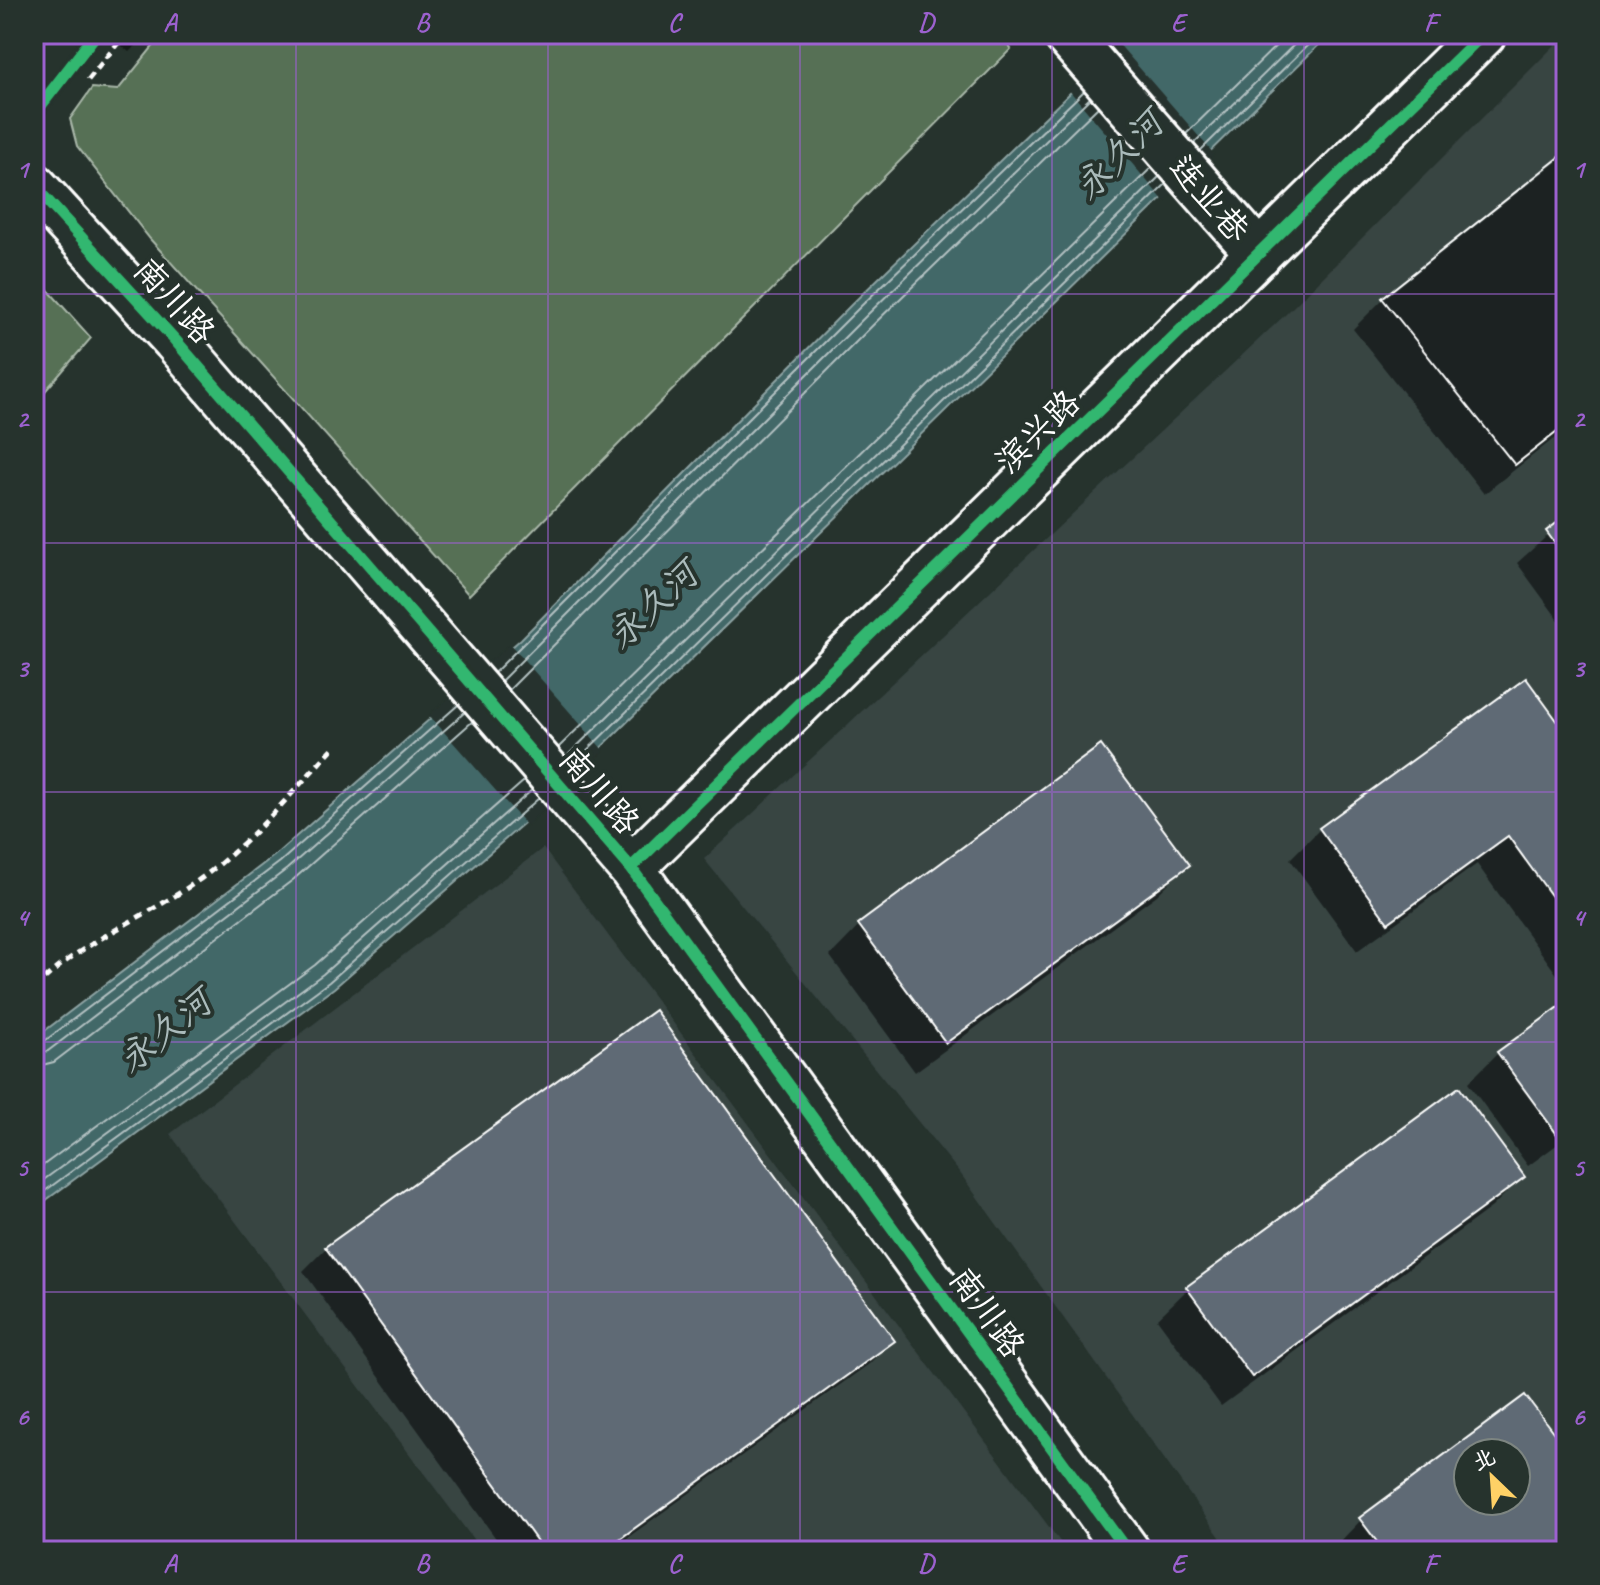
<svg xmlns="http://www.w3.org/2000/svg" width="1600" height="1585" viewBox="0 0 1600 1585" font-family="Caveat,'LXGW WenKai TC',sans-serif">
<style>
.built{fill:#374442;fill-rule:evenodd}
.green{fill:#567055;stroke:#aab8aa;stroke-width:2}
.water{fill:#436768;stroke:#8ea4a4;stroke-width:2}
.pier{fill:#26332d}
.shadow{fill:#0007;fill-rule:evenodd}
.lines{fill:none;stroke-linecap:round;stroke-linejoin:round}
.shore{stroke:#b4c2c3;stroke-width:2}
.building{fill:#5e6b74;stroke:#fff;stroke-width:2;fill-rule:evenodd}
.minor-casing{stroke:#fff;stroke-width:50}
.path{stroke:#fff;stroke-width:5;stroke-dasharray:8 6;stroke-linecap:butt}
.minor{stroke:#26332d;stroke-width:44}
.cycleway-casing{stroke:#26332d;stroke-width:17}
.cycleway{stroke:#33b770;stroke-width:12}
.grid{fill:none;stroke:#9c61cf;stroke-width:2;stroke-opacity:0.55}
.labels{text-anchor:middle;stroke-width:8;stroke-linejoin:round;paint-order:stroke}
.street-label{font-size:34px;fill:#fff;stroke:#26332d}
.water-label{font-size:36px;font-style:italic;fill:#abb;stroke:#26332d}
.neatline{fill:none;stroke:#9c61cf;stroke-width:3}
.grid-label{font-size:26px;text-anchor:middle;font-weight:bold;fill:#9c61cf}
</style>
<rect width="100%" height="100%" fill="#26332d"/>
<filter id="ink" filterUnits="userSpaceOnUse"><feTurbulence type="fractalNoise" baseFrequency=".0125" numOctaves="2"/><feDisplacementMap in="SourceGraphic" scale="16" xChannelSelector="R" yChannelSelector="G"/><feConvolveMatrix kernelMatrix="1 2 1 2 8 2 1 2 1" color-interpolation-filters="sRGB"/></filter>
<g filter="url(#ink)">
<!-- built -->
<path class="built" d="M1566 34V1551H1230L960 1173 704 859 1285 315ZM1468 1453H1516V1501H1468Z
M543 848 1067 1551H482L170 1134Z"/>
<!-- green -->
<path class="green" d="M163 34H998L1011 49 469 595 150 239 77 146 70 119 92 88 118 90Z
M34 274 91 338 34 404Z"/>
<!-- water -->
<path class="water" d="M1131 34H1330L524 823 334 988 34 1209V1039L275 855 521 639 853 303Z"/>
<!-- pier -->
<path class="pier" d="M1117 42 1214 154 1165 202 1068 89Z
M510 644 604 751 527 826 429 715Z"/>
<!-- shadow -->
<path class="shadow" d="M108 34H147L129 52Z
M1566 154V429L1484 494 1353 329 1383 299Z
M1566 519V630L1517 563Z
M1566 736V987L1477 864 1357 951 1290 859 1320 829Z
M1187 865 1157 895 915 1072 830 956 860 925Z
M1566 1005V1138L1528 1166 1468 1083 1498 1053Z
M1522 1177 1492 1207 1221 1406 1157 1319 1188 1289Z
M326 1248 892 1341 869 1364 609 1551H505L303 1271Z
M1525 1398 1566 1453V1551H1331L1361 1520ZM1468 1453H1516V1501H1468Z"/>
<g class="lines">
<!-- shore -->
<path class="shore" d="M1186 134 1288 34
M1194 143 1305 34
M1200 151 1319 34
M494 673 859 308 1084 91
M501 681 866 316 1090 98
M509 690 874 324 1098 107
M559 747 1151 168
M566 757 1159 177
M573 764 1166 184
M34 1045 42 1043 280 862 458 705
M34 1055 48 1051 287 869 465 712
M34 1067 54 1062 294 879 473 721
M34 1172 315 965 524 781
M34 1187 323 974 532 790
M34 1199 329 982 539 798"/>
</g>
<!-- building -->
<path class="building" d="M1566 152V425L1515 465 1382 298Z
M1561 156 1566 162V425L1515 465 1382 298Z
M1566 516V559L1546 531Z
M1526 678 1566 733V916L1508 836 1388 923 1319 828Z
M1101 745 1190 865 946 1043 858 924Z
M1566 1002V1132L1559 1137 1497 1052Z
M655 1010 895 1341 603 1551H544L325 1247Z
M1459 1087 1525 1177 1252 1377 1186 1287Z
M1525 1395 1566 1449V1551H1384L1359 1518ZM1468 1453H1516V1501H1468Z"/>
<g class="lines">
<!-- minor casing -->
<g class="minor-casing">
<path id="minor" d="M1066 34 1259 254
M34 186 175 340 631 868 1127 1551
M631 868 1483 34"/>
</g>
<!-- path -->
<path class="path" d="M88 80 122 38 121 34
M34 989C76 945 136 922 187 888 243 852 288 797 333 748"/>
<!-- minor -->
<use href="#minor" class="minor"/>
<!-- cycleway casing -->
<g class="cycleway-casing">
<path id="cycleway" d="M34 114 96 34
M34 186 175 340 631 868 1127 1551
M631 868 1483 34"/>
</g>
<!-- cycleway -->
<use href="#cycleway" class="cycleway"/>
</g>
</g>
<!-- grid -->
<path class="grid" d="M296 34V1551M548 34V1551M800 34V1551M1052 34V1551M1304 34V1551M34 294H1566M34 543H1566M34 792H1566M34 1042H1566M34 1292H1566"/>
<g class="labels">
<!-- street labels -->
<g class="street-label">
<text transform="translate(1210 198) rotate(49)" y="12">连业巷</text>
<text transform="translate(175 300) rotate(48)" y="12">南川路</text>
<text transform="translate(1037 431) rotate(-44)" y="12">滨兴路</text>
<text transform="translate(600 790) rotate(49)" y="12">南川路</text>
<text transform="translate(988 1312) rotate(54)" y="12">南川路</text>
</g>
<!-- water labels -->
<g class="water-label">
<text transform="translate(1118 154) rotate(-45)" y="13">永久河</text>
<text transform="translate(652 604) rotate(-43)" y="13">永久河</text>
<text transform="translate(164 1030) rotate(-39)" y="13">永久河</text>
</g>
</g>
<!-- margin -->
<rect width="1600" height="1585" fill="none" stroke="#26332d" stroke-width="88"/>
<!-- north arrow -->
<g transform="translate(1492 1477) rotate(335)"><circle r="38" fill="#26332d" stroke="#7d8581" stroke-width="2"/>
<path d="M0-6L14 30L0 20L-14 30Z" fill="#ffd166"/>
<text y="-12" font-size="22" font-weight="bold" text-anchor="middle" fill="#ffffff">北</text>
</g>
<rect x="44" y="44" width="1512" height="1497" class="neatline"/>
<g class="grid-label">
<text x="170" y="31">A</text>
<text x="422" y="31">B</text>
<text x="674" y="31">C</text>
<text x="926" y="31">D</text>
<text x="1178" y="31">E</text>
<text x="1430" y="31">F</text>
<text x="22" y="178">1</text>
<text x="1578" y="178">1</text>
<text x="22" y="427">2</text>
<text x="1578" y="427">2</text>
<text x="22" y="677">3</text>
<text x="1578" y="677">3</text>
<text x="22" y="926">4</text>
<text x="1578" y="926">4</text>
<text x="22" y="1176">5</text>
<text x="1578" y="1176">5</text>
<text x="22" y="1425">6</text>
<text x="1578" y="1425">6</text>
<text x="170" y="1572">A</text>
<text x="422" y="1572">B</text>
<text x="674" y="1572">C</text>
<text x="926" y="1572">D</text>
<text x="1178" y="1572">E</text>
<text x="1430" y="1572">F</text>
</g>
</svg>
